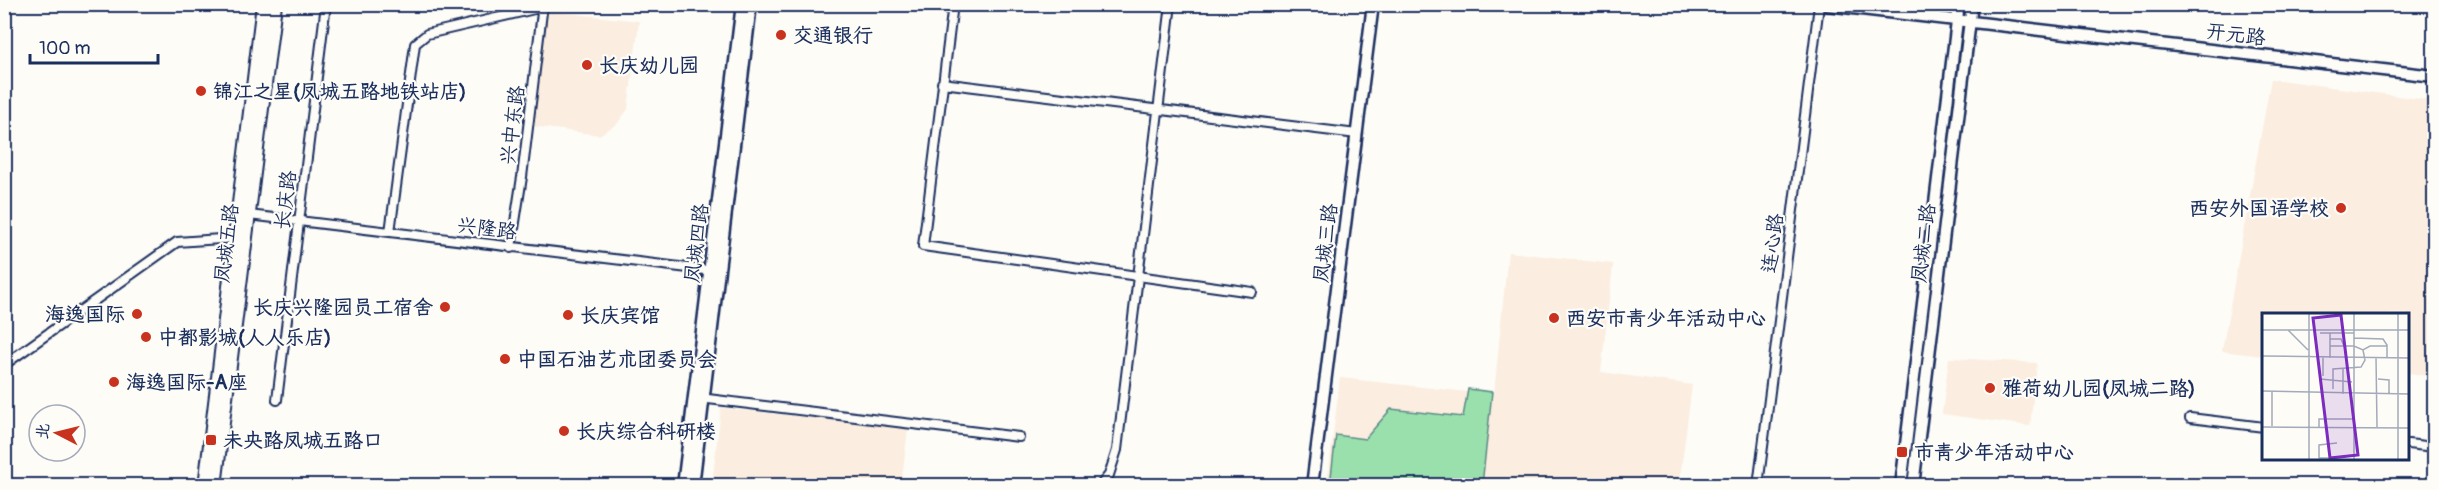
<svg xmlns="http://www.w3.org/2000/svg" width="2439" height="490" viewBox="0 0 2439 490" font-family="Pangolin,'LXGW WenKai TC',sans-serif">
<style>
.built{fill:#fbeddf}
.green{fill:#9ae0ad;stroke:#5a8886;stroke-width:1.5}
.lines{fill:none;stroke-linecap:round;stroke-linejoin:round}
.street-casing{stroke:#1b2f5e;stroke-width:12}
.secondary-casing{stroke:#1b2f5e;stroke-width:15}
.primary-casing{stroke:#1b2f5e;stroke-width:16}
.street{stroke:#fdfcf7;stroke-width:8}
.secondary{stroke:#fdfcf7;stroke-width:10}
.primary{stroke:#fdfcf7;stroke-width:12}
.poi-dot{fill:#c8321e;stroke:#fdfcf7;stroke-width:2}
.labels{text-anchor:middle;stroke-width:4.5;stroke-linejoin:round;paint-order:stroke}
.street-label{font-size:20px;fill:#1b2f5e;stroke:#fdfcf7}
.poi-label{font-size:20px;font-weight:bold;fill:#1b2f5e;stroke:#fdfcf7;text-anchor:start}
.inset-road{fill:none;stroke:#a3aaba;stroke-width:1.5}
.view{fill:#7b2cbf;fill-opacity:0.15;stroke:#7b2cbf;stroke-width:3}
.inset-edge{fill:none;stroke:#1b2f5e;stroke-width:3}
</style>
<rect width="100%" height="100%" fill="#fdfcf7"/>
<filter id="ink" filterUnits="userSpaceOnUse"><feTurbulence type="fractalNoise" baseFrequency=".0167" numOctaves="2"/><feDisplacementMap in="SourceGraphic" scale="12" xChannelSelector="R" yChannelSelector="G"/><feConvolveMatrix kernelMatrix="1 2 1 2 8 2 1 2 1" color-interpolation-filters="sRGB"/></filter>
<g filter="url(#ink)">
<!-- built -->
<path class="built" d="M546 11 639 21 628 109 617 124 599 135 532 126Z
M2271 79 2434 101V376L2408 373V314H2264L2263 356 2222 351Z
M1508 252 1613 264 1601 372 1692 385 1679 485 1327 486 1340 378 1494 395Z
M1949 358 2037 363 2030 426 1942 414Z
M721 408 908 429 901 485H712Z"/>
<!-- green -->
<path class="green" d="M1468 389 1492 392 1482 485H1330L1336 435 1365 439 1391 409 1463 417Z"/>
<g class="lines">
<!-- street casing -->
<g class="street-casing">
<path id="street" d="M953 4 923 246 1252 292
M942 83 1357 134
M249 215 713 271
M390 232 415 44 427 34 543 7
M511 248 522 177 543 4
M8 362 177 242 235 238
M700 398 1019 437
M277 400 326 4
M2190 418 2264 427
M2408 444 2434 447
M1100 486 1109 475 1117 450 1171 4
M1758 486 1819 5"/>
</g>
<!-- secondary casing -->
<g class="secondary-casing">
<path id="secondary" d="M1818 4 2434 76
M683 486 742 4
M693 486 751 4
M1312 486 1373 4
M1901 486 1959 4
M1913 486 1972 4"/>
</g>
<!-- primary casing -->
<g class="primary-casing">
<path id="primary" d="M205 486 263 4
M215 486 275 4"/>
</g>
<!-- street -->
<use href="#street" class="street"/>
<!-- secondary -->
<use href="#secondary" class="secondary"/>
<!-- primary -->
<use href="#primary" class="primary"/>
</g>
</g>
<!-- markers -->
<g class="poi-dot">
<circle cx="781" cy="35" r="6"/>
<circle cx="587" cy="65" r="6"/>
<circle cx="201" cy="91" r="6"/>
<circle cx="2341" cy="208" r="6"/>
<circle cx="445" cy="307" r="6"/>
<circle cx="137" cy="314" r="6"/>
<circle cx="568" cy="315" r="6"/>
<circle cx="1554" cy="318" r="6"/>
<circle cx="146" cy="337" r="6"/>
<circle cx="505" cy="359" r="6"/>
<circle cx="114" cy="382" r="6"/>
<circle cx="1990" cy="388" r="6"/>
<circle cx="564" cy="431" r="6"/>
<rect x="205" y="434" width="12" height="12" rx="3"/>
<rect x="1896" y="446" width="12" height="12" rx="3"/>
</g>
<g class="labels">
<!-- street labels -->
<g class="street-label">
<text transform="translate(2236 34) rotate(7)" y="7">开元路</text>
<text transform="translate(512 125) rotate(-83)" y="7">兴中东路</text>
<text transform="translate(285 200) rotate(-83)" y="7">长庆路</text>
<text transform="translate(487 228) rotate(7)" y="7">兴隆路</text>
<text transform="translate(226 243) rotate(-83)" y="7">凤城五路</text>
<text transform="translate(696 243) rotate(-83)" y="7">凤城四路</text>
<text transform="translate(1325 243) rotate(-83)" y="7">凤城三路</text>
<text transform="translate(1772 243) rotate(-83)" y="7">连心路</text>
<text transform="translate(1923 243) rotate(-83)" y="7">凤城二路</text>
</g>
<!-- poi labels -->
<g class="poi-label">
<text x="793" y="42">交通银行</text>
<text x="599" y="72">长庆幼儿园</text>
<text x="213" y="98">锦江之星(凤城五路地铁站店)</text>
<text x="2329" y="215" text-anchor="end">西安外国语学校</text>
<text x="433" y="314" text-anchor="end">长庆兴隆园员工宿舍</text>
<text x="125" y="321" text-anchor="end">海逸国际</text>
<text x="580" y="322">长庆宾馆</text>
<text x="1566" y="325">西安市青少年活动中心</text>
<text x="158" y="344">中都影城(人人乐店)</text>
<text x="517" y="366">中国石油艺术团委员会</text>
<text x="126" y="389">海逸国际-A座</text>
<text x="2002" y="395">雅荷幼儿园(凤城二路)</text>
<text x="576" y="438">长庆综合科研楼</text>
<text x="223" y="447">未央路凤城五路口</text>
<text x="1914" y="459">市青少年活动中心</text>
</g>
</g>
<!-- overview -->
<g transform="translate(2262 313)">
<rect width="147" height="147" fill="#fdfcf7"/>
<path class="inset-road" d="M92 0V147M136 0V147M0 17H147M26 17 46 37M58 20H92M68 20V45M92 25 121 26 125 32V44M68 26H79L82 33M68 33H92L101 37 108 33H125M0 43 147 45M61 44V63M114 44 115 114M81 56V81M58 66 90 69M116 66 127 67V81M71 76V56L99 54 103 47 101 37M0 78 147 81M10 79V113M0 114 147 115M57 114V106H92M70 145H57V132L75 130M47 147V0"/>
<path class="view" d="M79 2 96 142 68 145 51 5Z"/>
<rect width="147" height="147" class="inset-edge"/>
</g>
<!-- margin -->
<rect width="2439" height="490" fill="none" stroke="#fdfcf7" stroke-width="24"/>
<rect x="12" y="12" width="2415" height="466" fill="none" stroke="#1b2f5e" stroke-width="2" filter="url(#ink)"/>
<!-- north arrow -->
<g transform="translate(57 433) rotate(277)"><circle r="28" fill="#fdfcf7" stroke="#a3aaba" stroke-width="1.5"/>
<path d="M0-4.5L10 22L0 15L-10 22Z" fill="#c8321e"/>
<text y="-9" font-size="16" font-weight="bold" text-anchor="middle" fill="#1b2f5e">北</text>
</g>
<!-- scale -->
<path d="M30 54v9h128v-9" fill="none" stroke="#1b2f5e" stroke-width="3"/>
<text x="39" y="54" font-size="18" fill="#1b2f5e" stroke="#fdfcf7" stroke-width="4.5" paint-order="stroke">100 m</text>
</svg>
